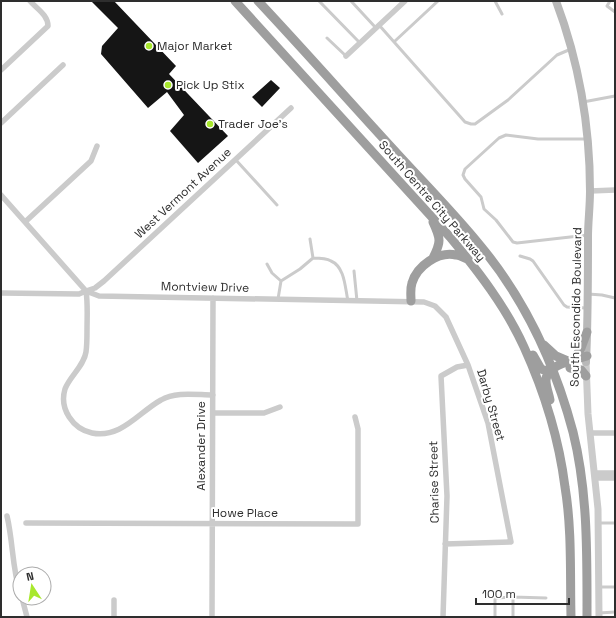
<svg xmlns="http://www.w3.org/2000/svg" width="616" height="618" viewBox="0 0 616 618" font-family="'Space Grotesk',sans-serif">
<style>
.building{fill:#151515}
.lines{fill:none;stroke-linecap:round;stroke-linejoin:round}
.service{stroke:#cbcbcb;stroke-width:3}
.minor{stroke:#cbcbcb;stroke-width:5.5}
.tertiary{stroke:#cbcbcb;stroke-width:7}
.secondary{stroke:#b8b8b8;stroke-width:8}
.trunk{stroke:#9e9e9e;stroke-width:9}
.poi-dot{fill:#a8e82d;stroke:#fff;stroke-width:1.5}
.labels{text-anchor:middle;stroke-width:4;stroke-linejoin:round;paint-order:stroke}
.poi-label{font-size:12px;fill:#2e2e2e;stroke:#fff;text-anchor:start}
.street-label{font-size:12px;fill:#2e2e2e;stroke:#fff}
</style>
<rect width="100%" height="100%" fill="#fff"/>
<!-- building -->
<path class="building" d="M91 1H114L176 66 169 74 228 136 198 163 170 131 184 115 167 92 148 108 101 54 102 46 118 28Z
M271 80 280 88 262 107 252 97Z"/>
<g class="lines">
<!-- service -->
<path class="service" d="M319 1 360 43
M351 1 376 28
M495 1 502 14
M610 1 607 6 615 12
M379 25 465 122 471 124H475L508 100 557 55 571 49
M327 38 346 56
M395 41 438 1
M583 102 615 96
M587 139H538L506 135 499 138 465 169 463 175 465 179 481 197 484 209 496 220 513 242 517 243 588 235
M235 159 277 205
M520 256 530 259 533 261 564 305 567 307 586 308
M313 258C318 258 326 258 331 261 345 267 345 288 348 301
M267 264 272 273 281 281
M354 271 357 301
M588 294 602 295 615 298
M278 299 281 281 300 269 313 258 310 239
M598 523H615
M599 587H615
M599 613 615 612
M495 617V598L513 597
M513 617V597L546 598"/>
<!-- minor -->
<path class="minor" d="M346 56 405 1
M1 70 48 26C48 15 37 9 30 1
M1 123 63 65
M590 191 615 190
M1 195 86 291C88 304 87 317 87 330 87 337 87 345 86 352 84 366 70 376 65 389 59 409 73 429 92 433 121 439 139 412 161 400 176 391 197 395 213 395
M25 222 91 161 97 146
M86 291 95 288 104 281 291 108
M1 293 79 294 86 291 99 296 424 302 435 306 446 317 468 365 488 423 511 542 445 544
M213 413H264L280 407
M590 433H615
M595 473H615
M595 478H615
M7 516C13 541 12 567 20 593
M26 523 358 524V429L355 417
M22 598 27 617
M114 600V617
M212 617 213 298
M443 617 447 496 441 376 457 367 468 365"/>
<!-- tertiary -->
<path class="tertiary" d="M586 362 588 414 598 509 599 617"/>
<!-- secondary -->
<path class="secondary" d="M556 1C579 62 590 127 590 191 590 207 588 222 588 237 588 279 588 320 586 362"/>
<!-- trunk -->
<path class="trunk" d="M235 1 450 237C478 271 506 307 524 347 544 391 559 439 565 487 572 529 570 574 571 617
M258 1C304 50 348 100 393 149 422 181 452 211 479 244 524 298 555 364 573 432 588 492 587 555 587 617
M433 258C441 242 441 239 433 222
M411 301C411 295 410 289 412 283 417 266 438 251 456 255 460 255 464 258 467 259
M544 345 556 356 570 362
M533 355 541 369 553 373
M573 361 581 348 587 332
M570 368 581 370 586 376
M550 400C549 394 546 387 546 381 545 365 574 360 587 356"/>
</g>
<!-- markers -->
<g class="poi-dot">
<circle cx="149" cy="46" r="4"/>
<circle cx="168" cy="85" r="4"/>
<circle cx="210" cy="124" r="4"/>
</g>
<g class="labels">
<!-- poi labels -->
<g class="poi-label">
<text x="157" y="50">Major Market</text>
<text x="176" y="89">Pick Up Stix</text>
<text x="218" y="128">Trader Joe's</text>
</g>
<!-- street labels -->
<g class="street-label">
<text transform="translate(183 193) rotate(-43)" y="4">West Vermont Avenue</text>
<text transform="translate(432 201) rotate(49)" y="4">South Centre City Parkway</text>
<text transform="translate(205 287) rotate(1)" y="4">Montview Drive</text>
<text transform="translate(576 307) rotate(-89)" y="4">South Escondido Boulevard</text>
<text transform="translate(491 405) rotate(74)" y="4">Darby Street</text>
<text transform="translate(201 446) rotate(-90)" y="4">Alexander Drive</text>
<text transform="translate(434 482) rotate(-91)" y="4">Charise Street</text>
<text x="245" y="517">Howe Place</text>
</g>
</g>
<!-- border -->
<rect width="616" height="618" fill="none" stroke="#2e2e2e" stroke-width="4"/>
<!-- north arrow -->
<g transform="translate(32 586) rotate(348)"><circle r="19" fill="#ffffff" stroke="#ababab"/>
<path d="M0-3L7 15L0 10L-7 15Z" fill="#a8e82d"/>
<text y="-6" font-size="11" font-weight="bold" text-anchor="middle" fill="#2e2e2e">N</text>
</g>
<!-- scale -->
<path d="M476 598v6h93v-6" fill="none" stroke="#2e2e2e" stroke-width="2"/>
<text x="482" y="598" font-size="12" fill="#2e2e2e" stroke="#ffffff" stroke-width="3" paint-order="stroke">100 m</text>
</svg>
